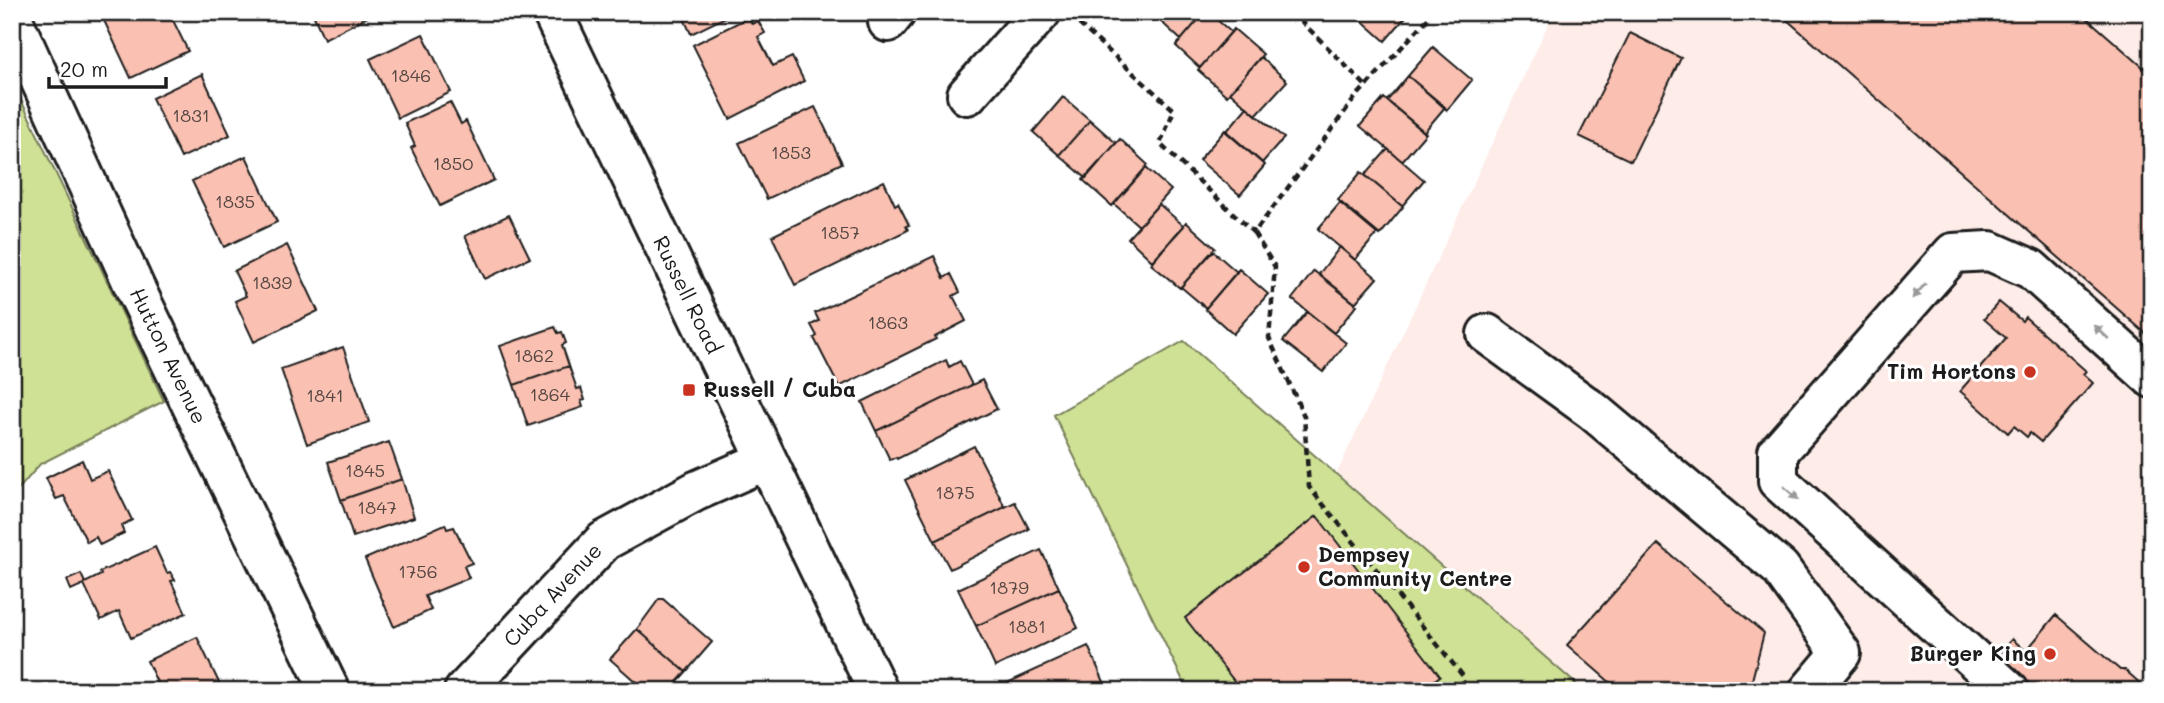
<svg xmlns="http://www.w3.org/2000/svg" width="2164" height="703" viewBox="0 0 2164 703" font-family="Mali,sans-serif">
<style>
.built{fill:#feece8}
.green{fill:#cfe195;stroke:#767e58;stroke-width:2}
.building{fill:#fac0b1;stroke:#1c1c1c;stroke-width:2}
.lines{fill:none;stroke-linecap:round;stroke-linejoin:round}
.minor-casing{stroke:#1c1c1c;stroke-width:44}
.path{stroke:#1c1c1c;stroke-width:4.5;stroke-dasharray:7 5;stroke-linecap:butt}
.minor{stroke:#fff;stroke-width:38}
.oneway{fill:#999}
.poi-dot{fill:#c8321e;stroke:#fff;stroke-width:2.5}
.labels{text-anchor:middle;stroke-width:6;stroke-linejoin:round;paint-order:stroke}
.number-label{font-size:18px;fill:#544541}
.street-label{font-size:21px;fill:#1c1c1c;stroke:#fff}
.poi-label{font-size:21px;font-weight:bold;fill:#1c1c1c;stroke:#fff;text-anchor:end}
</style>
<rect width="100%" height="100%" fill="#fff"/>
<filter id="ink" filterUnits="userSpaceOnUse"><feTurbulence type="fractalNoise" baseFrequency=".0143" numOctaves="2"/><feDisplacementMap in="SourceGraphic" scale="14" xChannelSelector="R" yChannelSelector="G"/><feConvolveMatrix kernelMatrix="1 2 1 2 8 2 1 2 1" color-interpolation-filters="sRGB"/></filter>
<g filter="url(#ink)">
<!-- built -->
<path class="built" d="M1554 12H2152V691H1585L1337 473Z"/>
<!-- green -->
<path class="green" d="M12 81 164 401 40 464 12 497Z
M1184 341 1584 691H1188L1054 415Z"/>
<!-- building -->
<path class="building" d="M100 12H169L188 51 131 78Z
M312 12H377L324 39Z
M681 12H734V13L691 34Z
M1160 12H1205L1181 40 1156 17Z
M1205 12H1208L1231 32 1200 68 1176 46Z
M1364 12H1410L1385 41 1359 18Z
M1778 12H2080L2152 75V339Z
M749 17 752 24 758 21 765 33 758 37 773 66 792 57 804 81 730 119 693 45Z
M1234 29 1263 54 1227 96 1198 70Z
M1630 33 1681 58 1631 161 1579 136Z
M423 34 451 92 398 118 370 59Z
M1433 47 1472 80 1447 110 1408 76Z
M1261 57 1287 81 1256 115 1230 92Z
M202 74 230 135 181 158 152 98Z
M1408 76 1445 107 1424 132 1387 101Z
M1063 97 1090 120 1059 155 1033 132Z
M1384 98 1426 133 1402 161 1360 126Z
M450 102 461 124 466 121 494 180 440 206 411 148 415 146 405 123Z
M815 107 842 163 767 199 739 143Z
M1247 107 1284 138 1262 163 1226 132Z
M1090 120 1116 143 1086 178 1059 155Z
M1225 130 1265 165 1240 195 1199 160Z
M1120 139 1148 165 1112 206 1083 180Z
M1388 149 1424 180 1402 206 1365 175Z
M246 156 277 222 224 247 192 181Z
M1146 168 1171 190 1139 226 1114 204Z
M1361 172 1403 207 1380 235 1338 200Z
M884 181 895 205 898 203 909 225 906 226 908 230 795 285 772 236Z
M1340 203 1377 234 1355 260 1318 229Z
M1159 204 1184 226 1152 261 1128 238Z
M509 215 530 258 485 279 465 236Z
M1186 222 1215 248 1180 288 1151 264Z
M287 245 318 311 254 342 235 301 246 296 234 271Z
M1340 247 1377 278 1355 303 1319 274Z
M1213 251 1237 272 1206 308 1181 287Z
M934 256 944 278 951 274 960 292 953 296 966 321 935 337 936 339 839 387 814 338 817 336 811 325 819 321 815 313Z
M1239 269 1268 294 1233 334 1205 309Z
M1314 271 1357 305 1334 333 1292 299Z
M1999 302 2022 321 2025 317 2086 371 2083 374 2093 383 2041 442 2030 433 2027 437 2014 426 2008 433 1960 391 2006 338 1984 319Z
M1307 312 1346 343 1323 372 1283 341Z
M555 327 558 333 562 332 566 343 562 345 569 366 514 385 500 346Z
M343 347 369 422 307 444 281 369Z
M946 360 949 367 960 361 972 385 876 431 862 402Z
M569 366 577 389 581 388 585 400 581 401 583 407 528 426 514 385Z
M982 380 997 409 897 459 896 457 890 460 876 431Z
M389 442 402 479 341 500 328 462Z
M974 446 1005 507 935 541 905 480Z
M82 460 90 479 108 471 132 520 121 526 124 533 100 545 96 537 87 542 64 496 56 499 46 478Z
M402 479 414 517 353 537 341 500Z
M1015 502 1029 529 950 569 935 541Z
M1317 516 1440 676 1420 691H1242L1185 618Z
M445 524 447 529 454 527 472 563 464 566 469 578 425 596 431 610 394 627 365 559Z
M1658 544 1764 633 1751 684 1759 691H1620L1567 645Z
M155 547 167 573 170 572 175 580 171 581 186 613 131 638 119 611 101 620 84 584 71 590 67 580 81 574 85 583 101 575 100 572Z
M1041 550 1059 588 976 626 958 589Z
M1059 588 1078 628 995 667 976 626Z
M659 599H663L712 642 686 672 637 629Z
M2056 615 2120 670H2125L2141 684 2140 688 2143 691H2024L1996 657 2012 639 2026 651Z
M637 629 686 672 669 691H646L610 659Z
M197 637 223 691H161L147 661Z
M1088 646 1105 684 1091 691H1008L1005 684Z"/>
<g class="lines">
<!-- minor casing -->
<g class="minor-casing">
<path id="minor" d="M552 12 878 691
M12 18 135 288 330 691
M888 22 896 12
M967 95 1041 12
M1487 334 1593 411 1780 568 1841 653 1809 691
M464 691 604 541 696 491 767 460
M2009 691 1778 481V452L1953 253 1990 251 2031 269 2152 378"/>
</g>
<!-- path -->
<path class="path" d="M1292 12 1366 86
M1079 24 1174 110 1160 144 1254 233 1355 98 1434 12
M1254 233 1275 267 1269 338 1304 416 1309 487 1463 676V691"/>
<!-- minor -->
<use href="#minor" class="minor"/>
</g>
<!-- one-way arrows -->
<defs><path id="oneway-solid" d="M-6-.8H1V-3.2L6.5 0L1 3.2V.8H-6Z" transform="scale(1.75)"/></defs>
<g class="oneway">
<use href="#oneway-solid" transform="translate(1919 291) rotate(132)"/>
<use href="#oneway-solid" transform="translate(2101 332) rotate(-138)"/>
<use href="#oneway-solid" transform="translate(1791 493) rotate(42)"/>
</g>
</g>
<!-- markers -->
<g class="poi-dot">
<circle cx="2030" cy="372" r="7"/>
<rect x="682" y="383" width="14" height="14" rx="3.5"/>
<circle cx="1304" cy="567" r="7"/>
<circle cx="2050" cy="654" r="7"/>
</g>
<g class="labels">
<!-- number labels -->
<g class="number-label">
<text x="411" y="82">1846</text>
<text x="191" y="122">1831</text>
<text x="791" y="159">1853</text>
<text x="453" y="170">1850</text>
<text x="235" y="208">1835</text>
<text x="840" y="239">1857</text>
<text x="272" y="289">1839</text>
<text x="888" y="329">1863</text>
<text x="534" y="362">1862</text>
<text x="550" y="401">1864</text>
<text x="325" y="402">1841</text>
<text x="365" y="477">1845</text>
<text x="955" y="499">1875</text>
<text x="377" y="514">1847</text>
<text x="418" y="578">1756</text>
<text x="1009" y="594">1879</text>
<text x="1027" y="633">1881</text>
</g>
<!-- street labels -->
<g class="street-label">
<text transform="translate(687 295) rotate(64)" y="7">Russell Road</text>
<text transform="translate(168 356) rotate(64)" y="7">Hutton Avenue</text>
<text transform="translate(553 595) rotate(-47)" y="7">Cuba Avenue</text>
</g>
<!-- poi labels -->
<g class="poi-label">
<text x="2016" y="379">Tim Hortons</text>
<text x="703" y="397" text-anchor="start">Russell / Cuba</text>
<text x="1318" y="562" text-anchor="start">Dempsey<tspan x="1318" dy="24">Community Centre</tspan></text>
<text x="2036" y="661">Burger King</text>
</g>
</g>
<!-- margin -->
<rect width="2164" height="703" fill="none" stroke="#fff" stroke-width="42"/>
<rect x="21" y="21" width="2122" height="661" fill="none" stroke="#1c1c1c" stroke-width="2.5" filter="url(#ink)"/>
<!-- scale -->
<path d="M49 77v10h117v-10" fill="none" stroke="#1c1c1c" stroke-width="3.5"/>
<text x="60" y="77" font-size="21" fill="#1c1c1c" stroke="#ffffff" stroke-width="5" paint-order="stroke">20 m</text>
</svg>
